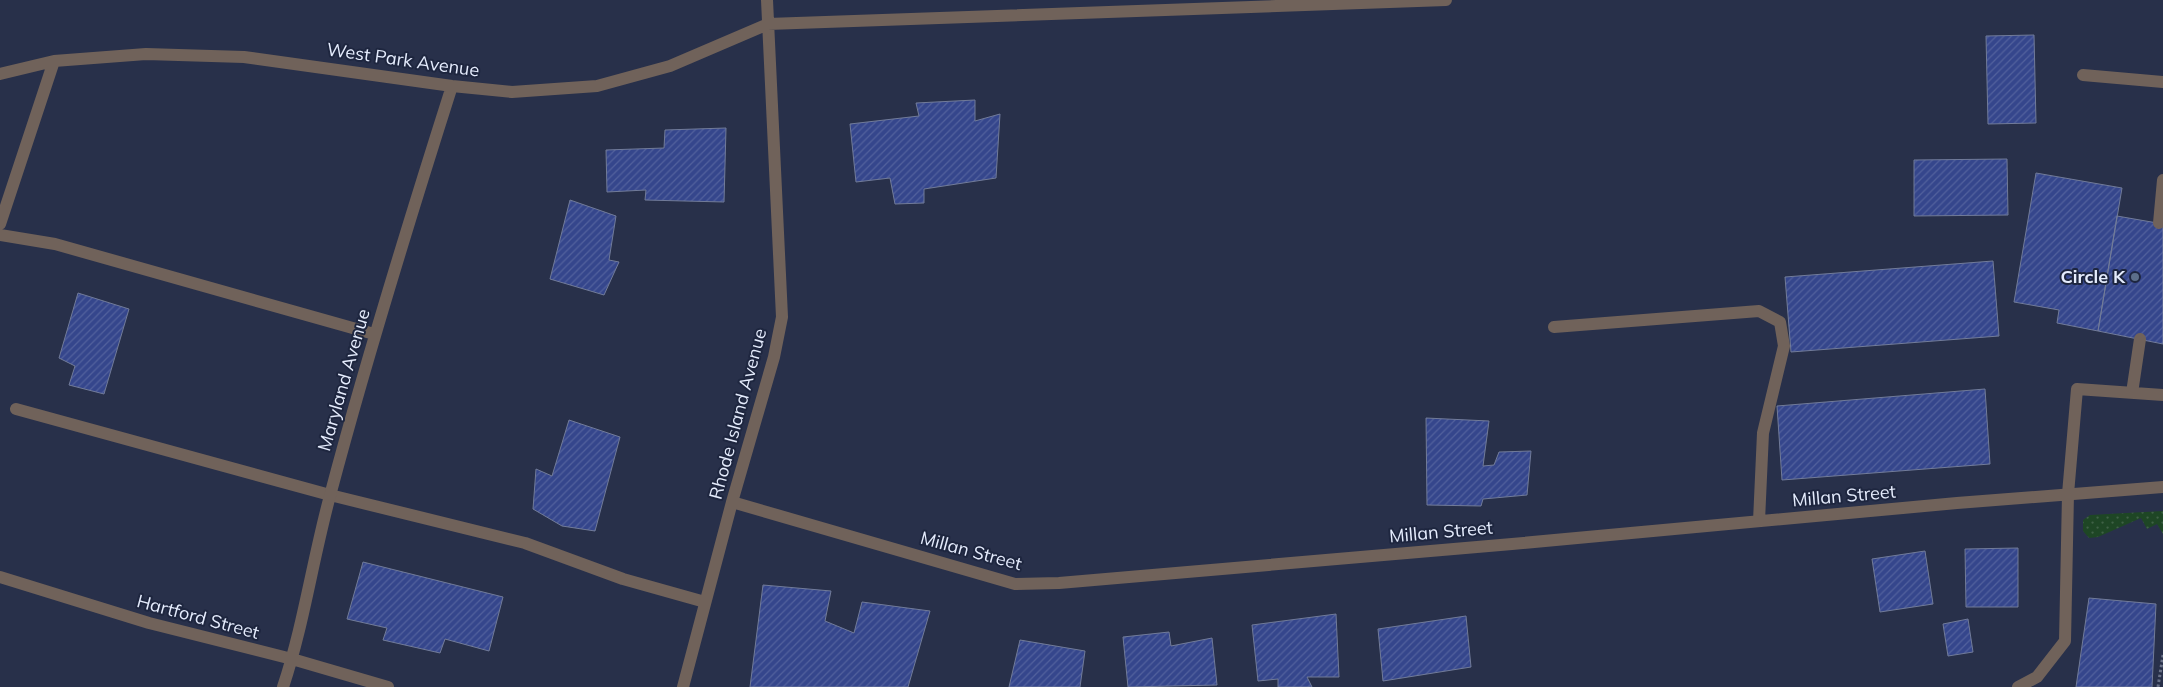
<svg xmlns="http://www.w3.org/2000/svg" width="2163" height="687" viewBox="0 0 2163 687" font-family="Mulish,sans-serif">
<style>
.grass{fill:url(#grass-dots)}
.building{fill:url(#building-hatch);stroke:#717b99}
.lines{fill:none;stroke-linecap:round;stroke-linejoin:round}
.path{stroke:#6a7289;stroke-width:3;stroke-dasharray:2.5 2.5;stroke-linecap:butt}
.lane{stroke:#70625a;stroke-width:12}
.street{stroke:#70625a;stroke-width:12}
.service-dot{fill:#5c6f8a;stroke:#1e263f;stroke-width:2}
.labels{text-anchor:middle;stroke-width:4;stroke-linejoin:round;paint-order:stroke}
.street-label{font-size:18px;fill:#e5ecfd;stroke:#1e263f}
.poi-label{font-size:18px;font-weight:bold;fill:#e5ecfd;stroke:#1e263f;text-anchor:end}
</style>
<defs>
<pattern id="grass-dots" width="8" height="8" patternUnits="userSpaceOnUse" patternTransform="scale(1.25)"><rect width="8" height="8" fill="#1e4625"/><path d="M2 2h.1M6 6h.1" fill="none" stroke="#3f6146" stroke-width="1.8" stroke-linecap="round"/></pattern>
<pattern id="building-hatch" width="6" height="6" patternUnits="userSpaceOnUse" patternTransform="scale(1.25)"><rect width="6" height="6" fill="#35468c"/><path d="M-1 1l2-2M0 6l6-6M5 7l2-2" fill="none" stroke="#52619d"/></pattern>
</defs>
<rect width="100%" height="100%" fill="#28304a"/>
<!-- grass -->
<path class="grass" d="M2163 511V534L2157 524 2147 529 2141 518 2098 537 2089 538 2083 531V520L2090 515Z"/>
<!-- building -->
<path class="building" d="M2034 35 2036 123 1988 124 1986 36Z
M975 100V121L1000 114 996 178 924 189V203L895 204 890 178 856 182 850 124 919 116 916 103Z
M726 128 724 202 645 200 646 190 607 192 606 150 664 148 665 130Z
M2007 159 2008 215 1914 216V160Z
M2036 173 2122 188 2098 331 2057 323 2059 310 2014 302Z
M570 200 616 216 609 260 619 262 604 295 550 279Z
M2117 216 2163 224V344L2098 331Z
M1993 261 1999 336 1791 352 1785 277Z
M78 293 129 309 104 394 69 385 75 366 59 358Z
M1985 389 1990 464 1782 480 1777 406Z
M1426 418 1489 421 1483 466 1494 465 1499 452 1531 451 1527 495 1483 499 1481 506 1427 505Z
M569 420 620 437 595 531 562 526 533 509 536 469 552 476Z
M2018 548V607H1966L1965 549Z
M1925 551 1933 604 1880 612 1872 559Z
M363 562 503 597 489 651 445 639 440 653 383 640 387 628 347 619Z
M763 585 831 591 825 621 854 633 862 602 930 611 908 687H750Z
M2089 598 2156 604 2152 687H2076Z
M1336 614 1339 677H1307L1312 687H1278V679L1258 681 1252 625Z
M1466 616 1471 667 1383 681 1378 629Z
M1968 619 1973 652 1948 656 1943 624Z
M1169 632 1171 646 1212 638 1217 685 1128 687 1123 637Z
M1020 640 1085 651 1080 687H1009Z"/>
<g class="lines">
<!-- path -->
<path class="path" d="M2158 687 2163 655"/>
<!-- lane -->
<path class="lane" d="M2083 75 2163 82
M2159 223 2163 180
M2132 393 2140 339
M16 409 330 495 525 543 623 579 705 602
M2068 494 2077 389 2163 395"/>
<!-- street -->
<path class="street" d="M0 74 54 61 146 54 244 57 452 86 512 92 597 86 670 66 768 24 1446 0
M0 224 54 61
M0 235 55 244 374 334
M1554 327 1759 311 1780 322 1784 346 1763 433 1759 521
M732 502 1015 584 1059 583 1512 544 1957 503 2163 487
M0 577 149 623 292 659 388 687
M283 687C304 624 313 557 331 492 367 356 409 221 452 86
M683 687 732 502 774 357 782 317 767 0
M2018 687 2037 677 2065 641 2068 494"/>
</g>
<!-- markers -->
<circle class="service-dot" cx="2135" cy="277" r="5"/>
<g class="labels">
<!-- street labels -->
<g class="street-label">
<text transform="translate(403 60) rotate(8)" y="6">West Park Avenue</text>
<text transform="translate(344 380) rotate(-74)" y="6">Maryland Avenue</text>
<text transform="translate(738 414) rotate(-75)" y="6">Rhode Island Avenue</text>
<text transform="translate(1844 496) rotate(-5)" y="6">Millan Street</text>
<text transform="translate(1441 532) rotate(-5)" y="6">Millan Street</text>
<text transform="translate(971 551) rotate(15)" y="6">Millan Street</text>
<text transform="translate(198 617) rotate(15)" y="6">Hartford Street</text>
</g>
<!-- poi labels -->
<g class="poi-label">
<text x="2125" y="283">Circle K</text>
</g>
</g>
</svg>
